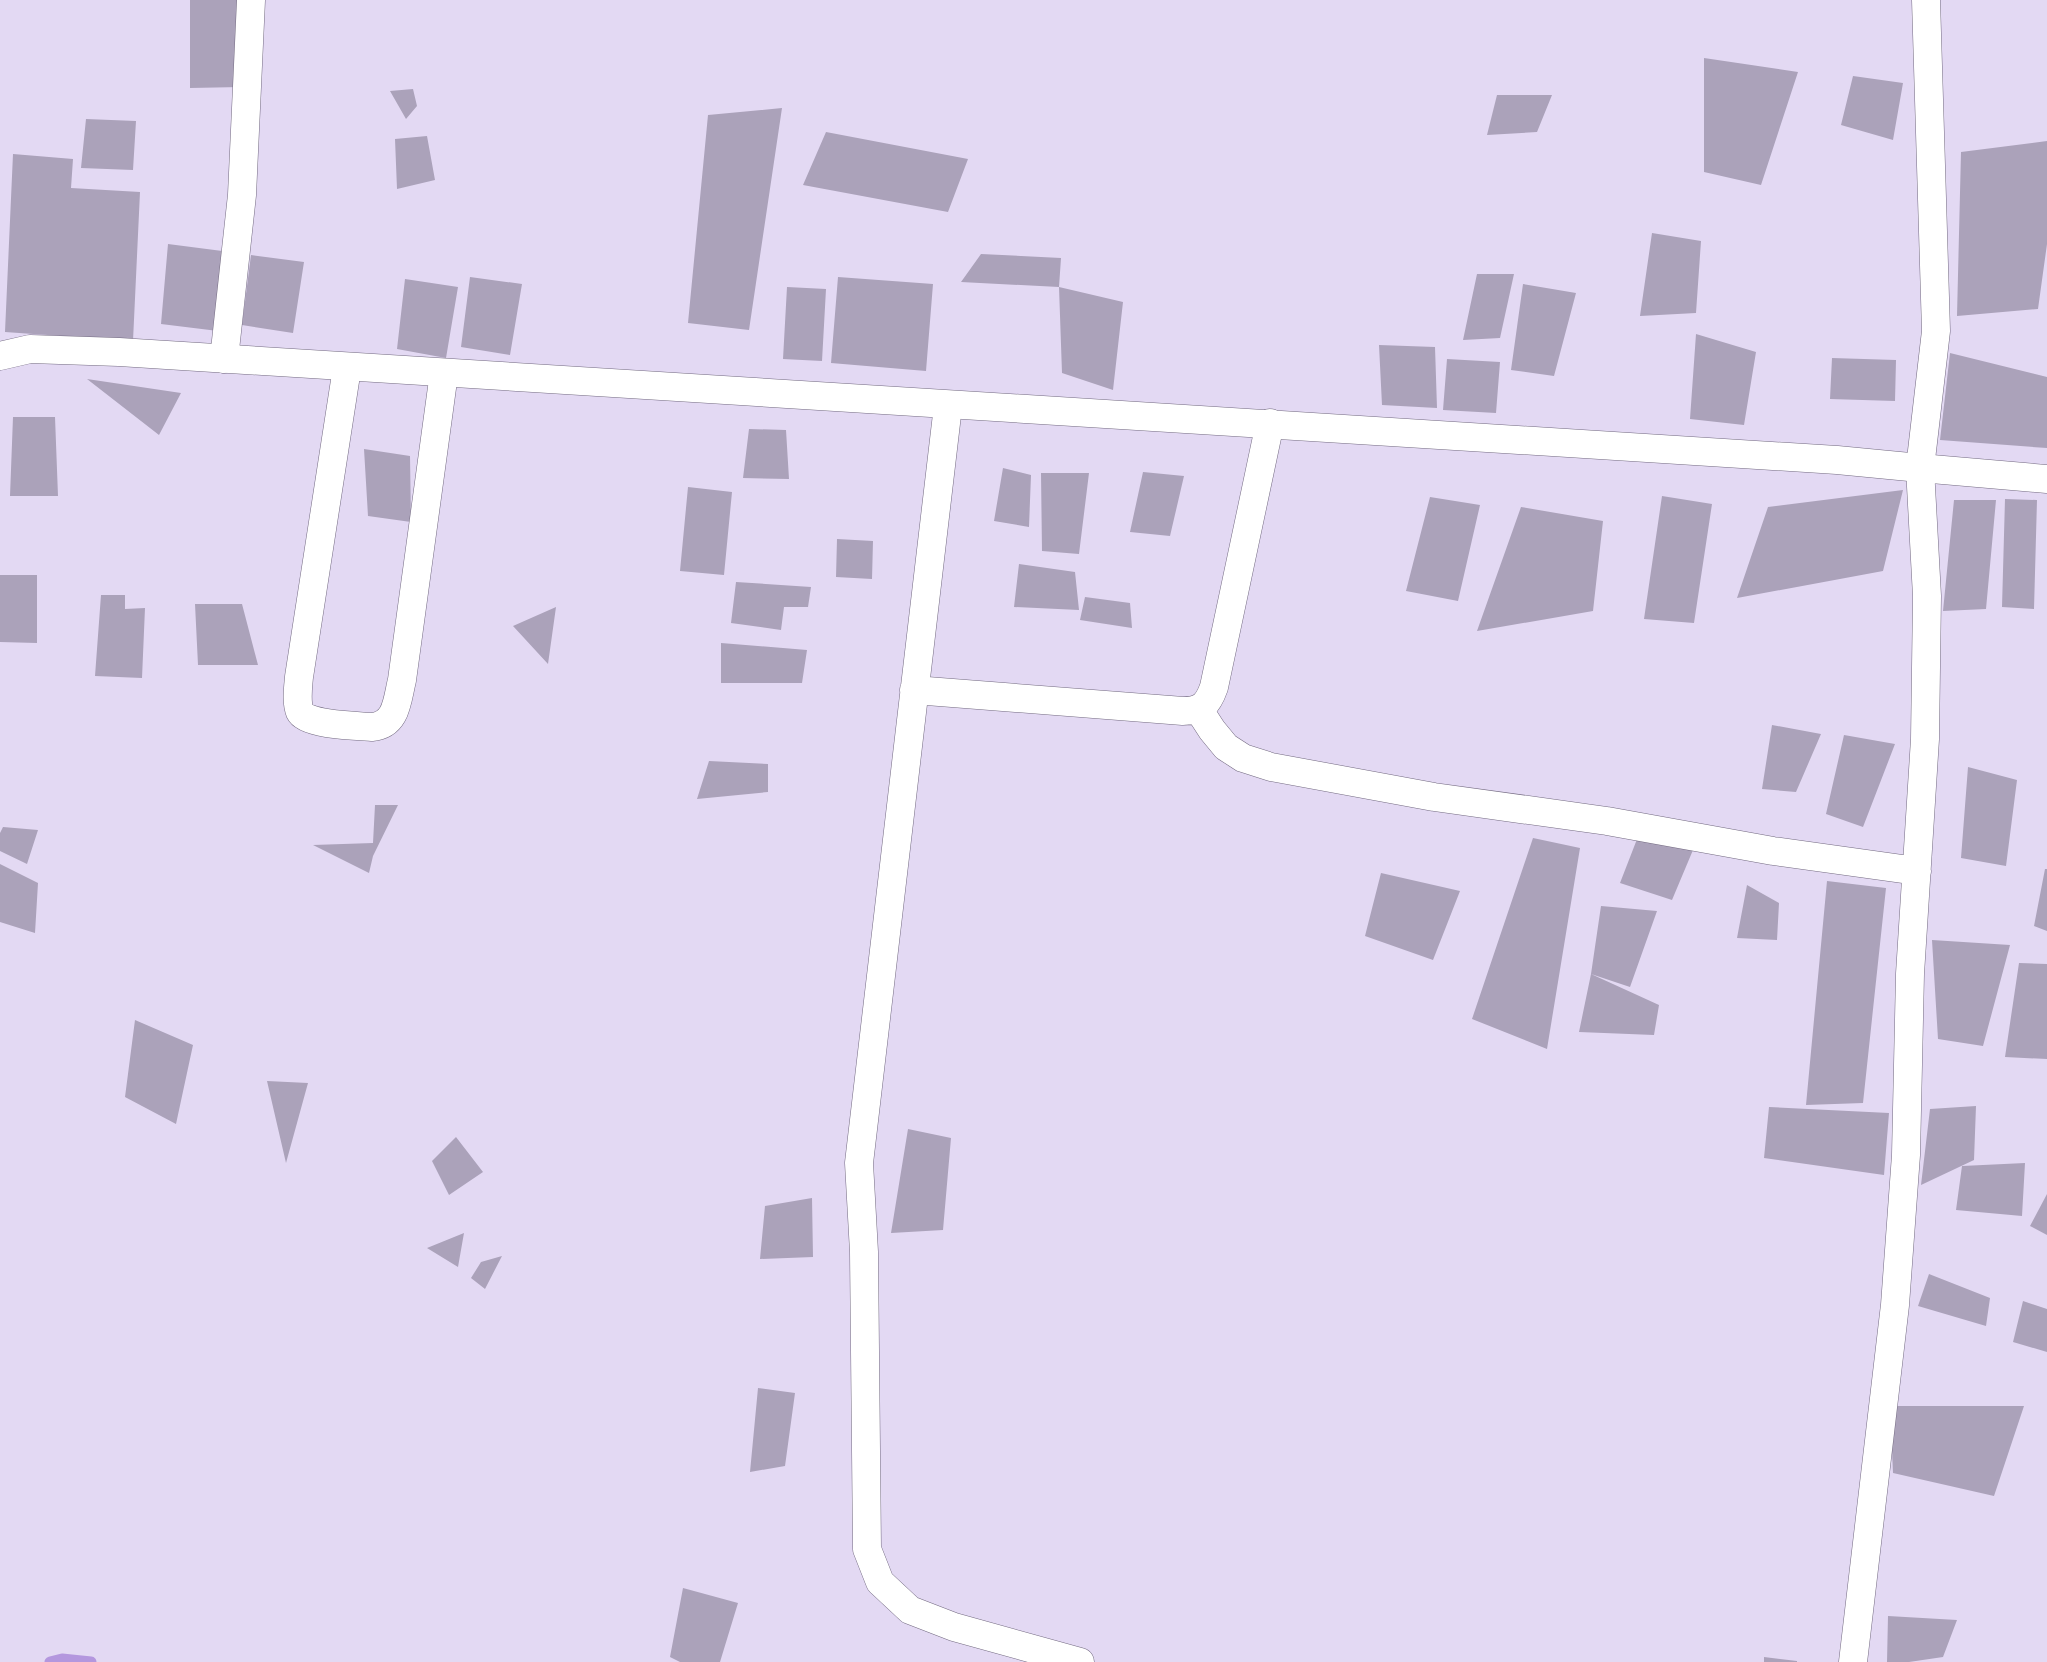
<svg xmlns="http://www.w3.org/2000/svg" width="2047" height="1662" viewBox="0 0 2047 1662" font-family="'Sofia Sans Condensed',sans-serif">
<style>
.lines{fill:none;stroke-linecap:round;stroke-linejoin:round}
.stream{stroke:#b497de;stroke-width:11}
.building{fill:#aba2ba}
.minor-casing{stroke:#736a81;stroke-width:29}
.tertiary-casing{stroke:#736a81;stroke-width:29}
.minor{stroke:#fff;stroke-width:28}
.tertiary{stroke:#fff;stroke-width:28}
</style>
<rect width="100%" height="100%" fill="#e3d9f3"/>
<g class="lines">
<!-- stream -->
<path class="stream" d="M50 1662 62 1659 91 1662"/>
</g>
<!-- building -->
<path class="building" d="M190 0H243L241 87 190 88Z
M1704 58 1798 72 1761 185 1704 172Z
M1853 76 1903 83 1893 140 1841 125Z
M413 89 417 106 406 119 390 91Z
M1497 95H1552L1537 132 1487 135Z
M782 108 749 330 688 323 708 115Z
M86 119 136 121 133 170 81 168Z
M826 132 968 159 948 212 803 185Z
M427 136 435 180 397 189 395 139Z
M2047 141V244L2038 309 1957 316 1961 152Z
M13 154 73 159 71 188 140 192 133 341 5 332Z
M1652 233 1701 241 1696 313 1640 316Z
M168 244 230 252 218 331 161 324Z
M981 254 1061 258 1059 287 961 282Z
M251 255 304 262 293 333 242 325Z
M1477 274H1514L1500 338 1463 340Z
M470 277 522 284 510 355 461 347Z
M838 277 933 284 926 371 831 363Z
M405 279 458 287 446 358 397 349Z
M1523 284 1576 293 1554 376 1511 370Z
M787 287 826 289 822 361 783 359Z
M1059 287 1123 302 1113 390 1062 373Z
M1696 334 1756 352 1744 425 1690 419Z
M1379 345 1435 347 1437 408 1382 405Z
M1950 353 2047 377V448L1940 440Z
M1832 358 1896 360 1895 401 1830 399Z
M1447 359 1500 362 1496 413 1443 410Z
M87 379 181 393 159 435Z
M13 417H55L58 496H10Z
M749 429 786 430 789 479 743 478Z
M364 449 410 456 411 522 368 516Z
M1003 468 1031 475 1029 527 994 521Z
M1143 472 1184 476 1170 536 1130 532Z
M1041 473H1089L1079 554 1042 551Z
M688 487 732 492 724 575 680 571Z
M1903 490 1883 571 1737 598 1768 507Z
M1662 496 1712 504 1694 623 1644 619Z
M1430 497 1480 505 1458 601 1406 591Z
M2005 499 2037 500 2034 609 2002 607Z
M1954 500H1996L1986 609 1943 611Z
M1521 507 1603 521 1593 611 1477 631Z
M837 539 873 541 872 579 836 577Z
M1019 564 1075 572 1079 610 1014 607Z
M0 575H37V643L0 642Z
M736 582 811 587 808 607H784L781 630 731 623Z
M101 595H125V609L145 608 142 678 95 676Z
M1085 597 1130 603 1132 628 1080 620Z
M195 604H242L258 665H198Z
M556 607 548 664 513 626Z
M721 643 807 650 802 683H721Z
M1772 725 1821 734 1796 792 1762 789Z
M1844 735 1895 744 1863 827 1826 814Z
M709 761 768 764V792L697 799Z
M1968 767 2017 780 2006 866 1961 858Z
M375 805H398L373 856 369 873 313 845 373 843Z
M3 827 38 830 27 864 0 851V833Z
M1639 834 1693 850 1672 900 1620 883Z
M1533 838 1580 848 1547 1049 1472 1019Z
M0 864 38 883 35 933 0 922Z
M2045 869H2047V931L2034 926Z
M1381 873 1460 891 1433 960 1365 936Z
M1827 881 1886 888 1863 1103 1806 1105Z
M1747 885 1779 903 1777 940 1737 938Z
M1601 906 1657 911 1630 987 1591 974Z
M1932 940 2010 945 1983 1046 1938 1039Z
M2019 963 2047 964V1059L2005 1057Z
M1591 974 1659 1005 1654 1035 1579 1032Z
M135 1020 193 1045 176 1124 125 1097Z
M267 1081 308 1083 286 1163Z
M1976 1106 1974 1160 1921 1185 1930 1109Z
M1769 1107 1889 1113 1884 1175 1764 1158Z
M908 1129 951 1138 943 1230 891 1233Z
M456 1137 483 1172 449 1195 432 1161Z
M2025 1163 2022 1216 1956 1210 1962 1166Z
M2047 1194V1235L2030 1226Z
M812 1198 813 1257 760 1259 765 1206Z
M464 1233 458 1267 427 1248Z
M502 1256 485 1289 471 1278 481 1262Z
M1929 1274 1990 1298 1986 1326 1918 1306Z
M2023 1301 2047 1309V1352L2013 1342Z
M758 1388 795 1393 785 1466 750 1472Z
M1890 1406H2024L1994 1496 1893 1473Z
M683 1588 738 1603 720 1662H680L670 1657Z
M1888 1616 1957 1620 1943 1657 1909 1662H1887Z
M1764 1657 1797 1661V1662H1764Z"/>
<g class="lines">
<!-- minor casing -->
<g class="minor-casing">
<path id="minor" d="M224 359 242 195 251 0
M347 368 299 677C298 688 296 702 300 712 306 725 358 726 372 727 397 725 397 700 402 680L444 373
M948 406 859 1163 864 1252 867 1549 880 1582 910 1610 954 1627 1080 1662
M914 690 1183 711C1202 711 1208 704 1214 687L1270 423
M1199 710 1212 730 1226 747 1243 758 1271 767 1434 797 1607 821 1773 851 1917 871
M1853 1662 1895 1305 1906 1155 1910 974 1925 739 1927 596 1920 468 2047 479"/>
</g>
<!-- tertiary casing -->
<g class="tertiary-casing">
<path id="tertiary" d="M0 356 30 349 119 352C692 390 1265 423 1837 460L1920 468 1936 331 1926 0"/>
</g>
<!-- minor -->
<use href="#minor" class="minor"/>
<!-- tertiary -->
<use href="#tertiary" class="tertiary"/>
</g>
</svg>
